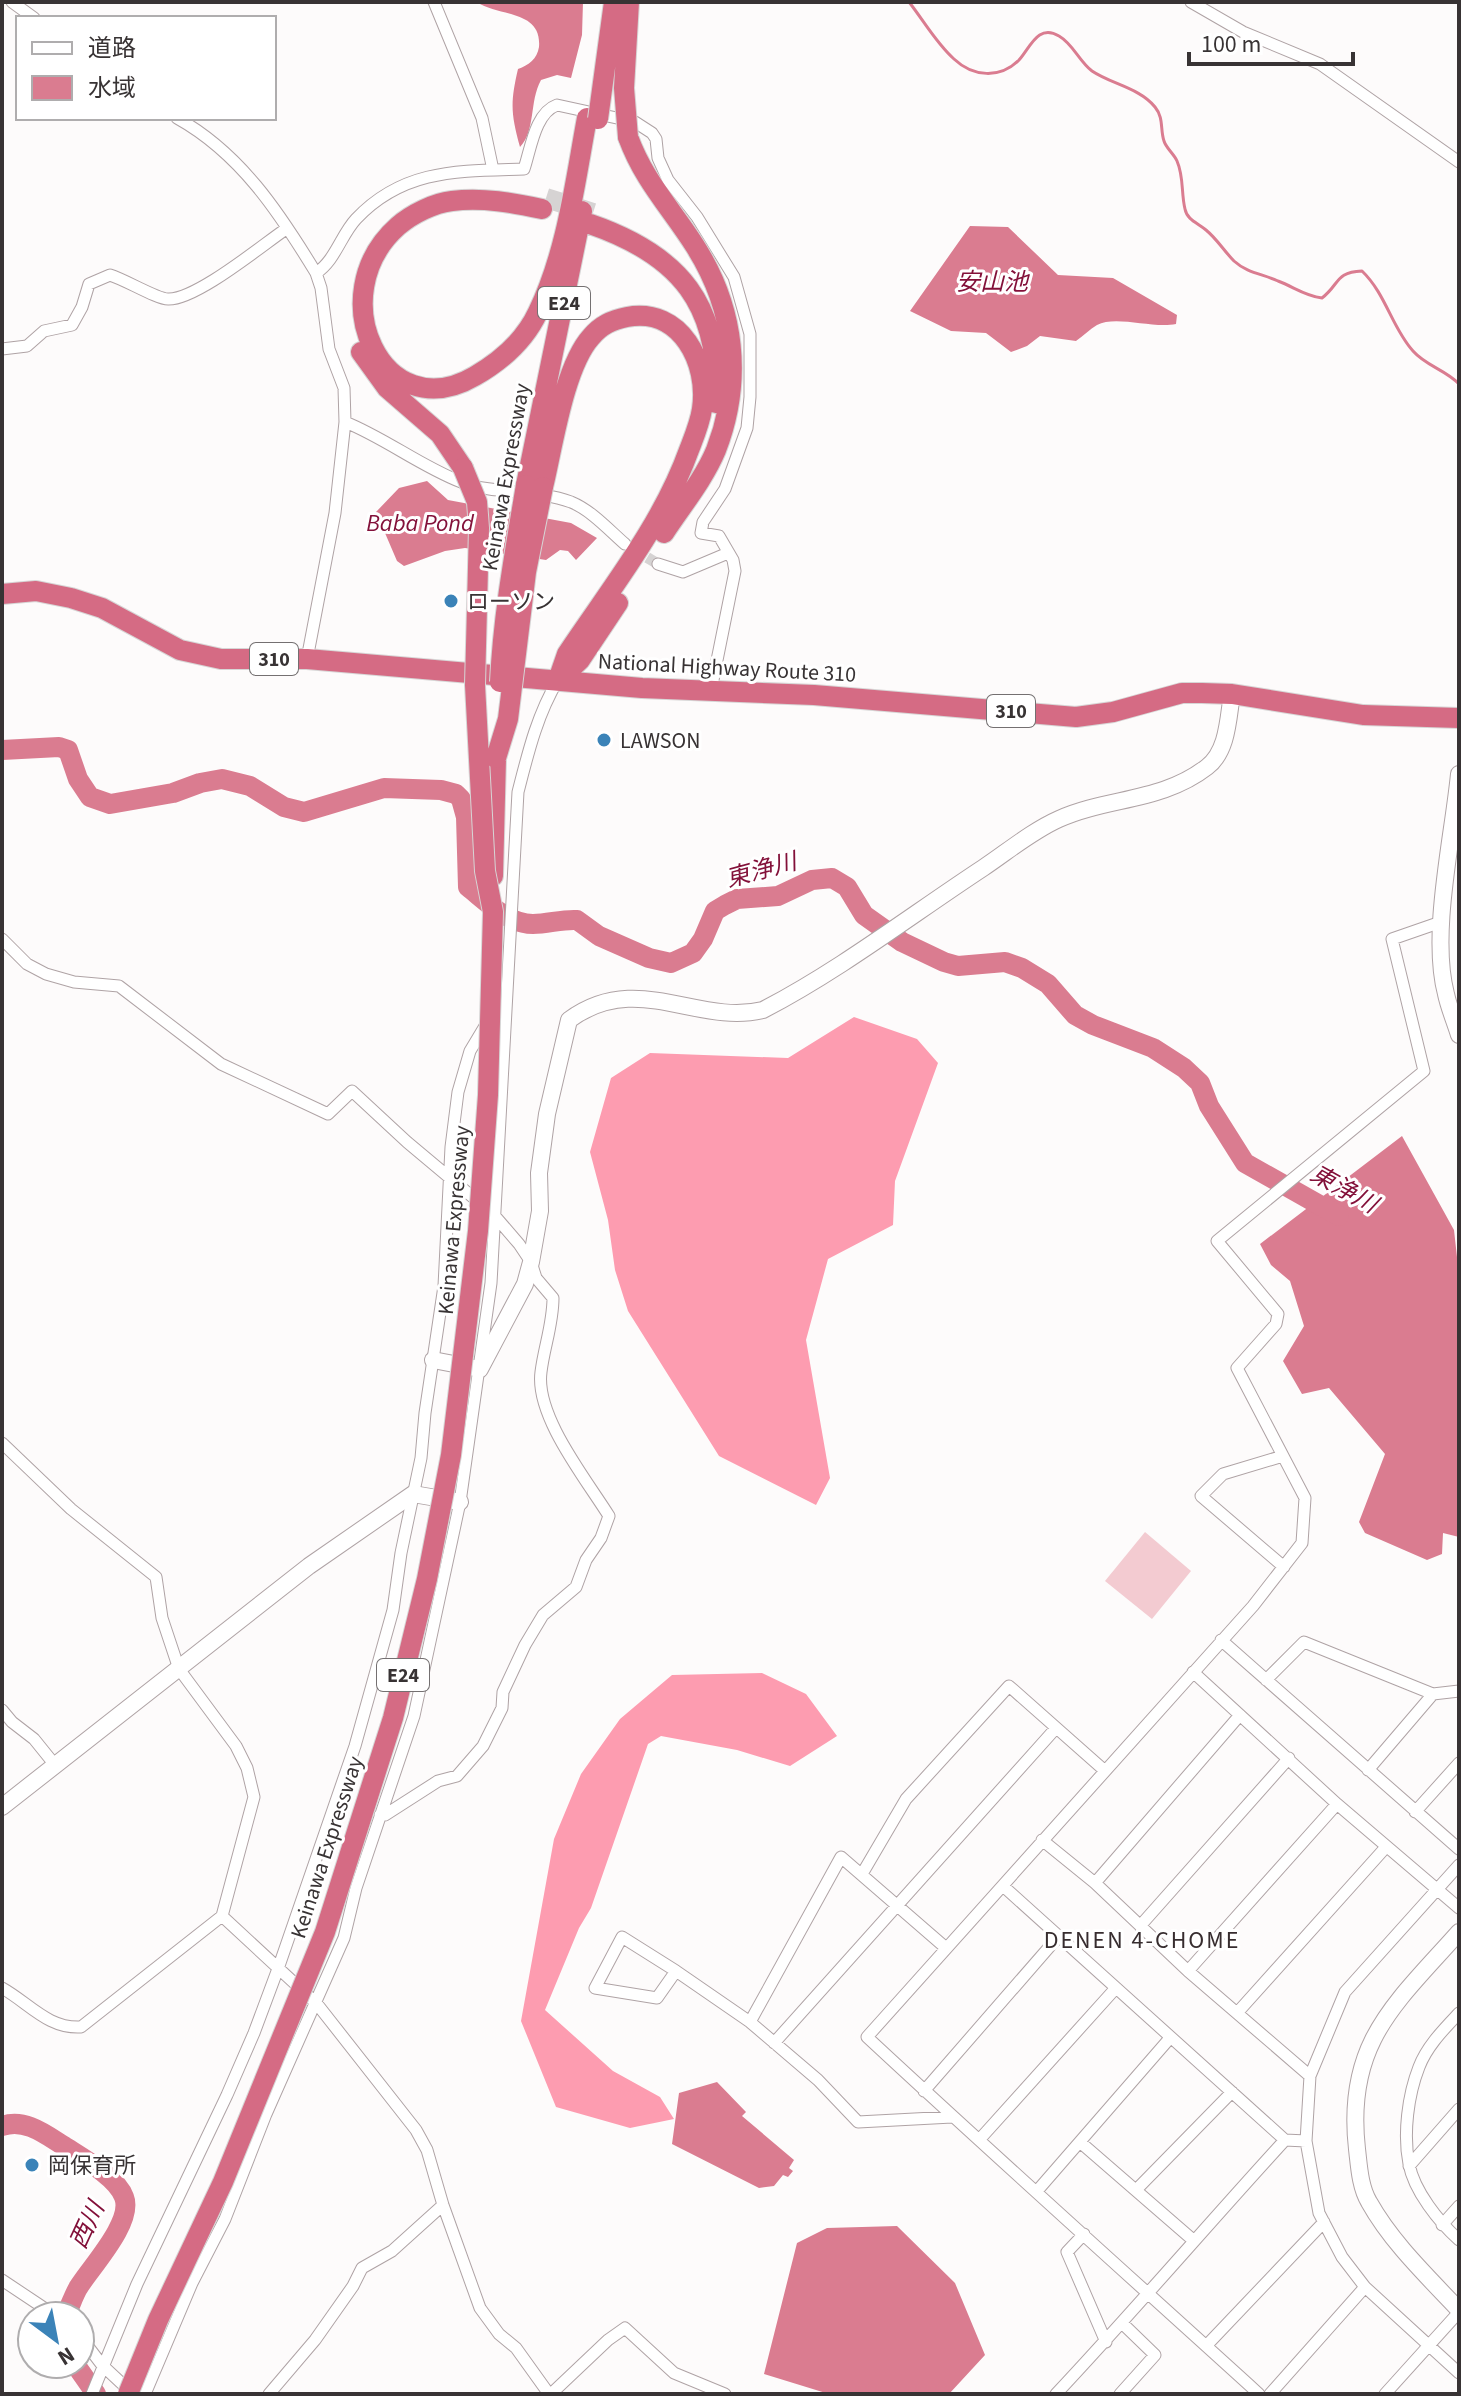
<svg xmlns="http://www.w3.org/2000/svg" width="1461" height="2396" viewBox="0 0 1461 2396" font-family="'Source Sans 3','Noto Sans JP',sans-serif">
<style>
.green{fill:#f3cbd1}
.forest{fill:#fd9cb0}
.water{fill:#da7c90}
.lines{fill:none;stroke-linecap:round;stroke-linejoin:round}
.stream{stroke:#da7c90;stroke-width:3}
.river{stroke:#da7c90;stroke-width:20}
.street-tunnel{stroke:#d6d3d3;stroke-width:11;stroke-dasharray:11 5.5;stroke-linecap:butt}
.highway-tunnel{stroke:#d6d3d3;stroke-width:20;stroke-dasharray:20 10;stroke-linecap:butt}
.street-casing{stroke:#afa3a5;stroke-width:13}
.secondary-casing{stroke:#afa3a5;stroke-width:18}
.highway-casing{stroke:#d7d6d6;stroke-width:22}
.street{stroke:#fff;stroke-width:11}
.secondary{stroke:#fff;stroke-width:16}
.highway{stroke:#d56b84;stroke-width:20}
.highway-bridge-casing{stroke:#d7d6d6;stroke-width:22;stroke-linecap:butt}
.highway-bridge{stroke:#d56b84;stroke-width:20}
.poi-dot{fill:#3b83b8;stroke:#fff;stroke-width:3}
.labels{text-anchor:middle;stroke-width:6;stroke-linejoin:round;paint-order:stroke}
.shield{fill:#fff;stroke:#747071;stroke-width:2}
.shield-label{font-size:20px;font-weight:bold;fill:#383334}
.street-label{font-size:22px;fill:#383334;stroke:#fff}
.poi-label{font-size:22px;fill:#383334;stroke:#fff;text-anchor:start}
.water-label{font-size:24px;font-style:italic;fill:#83113a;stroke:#fff}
.neighbourhood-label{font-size:24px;letter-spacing:2px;fill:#372d2f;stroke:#fff}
</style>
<rect width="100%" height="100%" fill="#fdfbfb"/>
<!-- green -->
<path class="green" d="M1145 1532 1191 1571 1152 1619 1105 1581Z"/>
<!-- forest -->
<path class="forest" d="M854 1017 917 1039 938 1063 895 1181 893 1225 828 1259 806 1340 830 1478 816 1505 719 1456 628 1311 615 1270 608 1220 590 1152 611 1078 650 1053 788 1058Z
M762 1673 806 1694 837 1736 790 1766 737 1750 661 1736 648 1744 591 1908 579 1928 545 2010 613 2071 660 2097 674 2119 630 2128 556 2107 521 2021 554 1839 581 1774 620 1719 672 1675Z"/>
<!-- water -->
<path class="water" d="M477 2H583L582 35 571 78 557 75 541 80C529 102 536 130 520 147 511 114 510 103 518 69 529 65 537 59 539 47 542 9 498 17 477 2Z
M970 226 1008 227 1058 275 1113 278 1177 315 1176 324C1153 329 1116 315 1097 325 1090 329 1083 336 1076 341L1040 336 1027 346 1011 352 986 333 951 331 910 311Z
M427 481 448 500 571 523 597 538 576 560 568 551 560 550 546 560 465 548 445 551 404 566 397 561 376 512 399 488Z
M1402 1136 1454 1230 1459 1275V1537L1443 1533 1442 1554 1427 1560 1365 1533 1359 1522 1385 1454 1329 1388 1302 1394 1283 1361 1304 1326 1290 1281 1271 1265 1260 1244Z
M717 2082 746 2112 742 2116 794 2160 789 2168 793 2171 788 2177 783 2175 774 2186 759 2188 672 2144 679 2093Z
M897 2226 955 2283 985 2355 949 2394H829L764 2374 797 2243 827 2228Z"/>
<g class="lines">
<!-- stream -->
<path class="stream" d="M909 2C924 21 936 43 954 59 973 77 1000 79 1019 60 1030 48 1038 23 1059 36 1073 44 1079 61 1092 71 1111 84 1140 88 1155 107 1164 118 1160 129 1164 141 1166 148 1174 154 1177 161 1184 177 1181 193 1185 209 1187 220 1198 223 1206 230 1217 239 1224 251 1234 261 1247 273 1263 274 1278 281 1294 287 1305 296 1322 298 1340 284 1335 272 1362 271 1386 294 1392 328 1413 351 1426 366 1446 370 1459 384"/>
<!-- river -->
<path class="river" d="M2 750 59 747 68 750 78 779 90 797 110 804 173 793 200 783 222 779 250 786 284 807 304 812 384 788 441 790 456 794 461 799 466 817 468 887C487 902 508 924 533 924 548 924 562 919 577 920L599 936 649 958 671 963 693 953 703 939 715 911 725 905 737 899 778 896 812 880 832 878 847 887 864 915 902 942 944 962 958 966 1005 962 1022 968 1048 984 1075 1015 1093 1025 1153 1048 1184 1068 1200 1083 1209 1106 1245 1163 1339 1216
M2 2126C25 2118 45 2134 64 2146 81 2157 117 2177 124 2197 134 2222 90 2268 78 2288 73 2297 70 2307 65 2316
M75 2364 96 2394"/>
<!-- street-tunnel -->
<path class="street-tunnel" d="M633 549 658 564"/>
<!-- highway-tunnel -->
<path class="highway-tunnel" d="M546 198 593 213"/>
<!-- street casing -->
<g class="street-casing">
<path id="street" d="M12 2 34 18
M434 2 482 118 493 170
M1191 2 1243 32 1320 64 1459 162
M177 118C240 153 279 212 316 273
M2 349 27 346 44 331 72 325 82 307 89 284 110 275C126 280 157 299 168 299 196 300 261 246 286 229
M345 422C385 438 420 466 461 482 496 495 536 489 571 502 591 510 609 530 625 544
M658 564 683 572 728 553
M307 659 335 513 345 422 344 388 329 349 321 288 316 273C335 261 341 235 356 219 404 168 461 171 524 169 531 148 535 113 557 105L635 122 652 133 656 139 658 158 668 180 697 217 734 277 750 334V397L747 428 725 489 703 522 701 533 719 536 733 560 735 571 711 690
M2 939 27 964 46 974 74 982 119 986 221 1064 328 1114 352 1091 407 1142 481 1204
M2 1443 71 1509 156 1577 162 1618 179 1669 236 1746 247 1768 254 1797 222 1916 317 2004 416 2130 427 2150 443 2205 480 2308 499 2334 516 2348 549 2394
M1283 1456 1223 1474 1201 1496 1284 1567
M1221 1640 1459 1849
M1193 1672 1337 1804 1459 1908
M1266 1680 1304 1642 1433 1694 1459 1691
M2 1710 12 1722 34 1739 55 1765
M1368 1770 1433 1694
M1415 1812 1459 1763
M380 1815H385L438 1781 457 1776 483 1746 502 1708 503 1692 525 1645 543 1615 576 1587 586 1560 601 1538 609 1516C586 1479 535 1416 541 1372 544 1347 553 1324 553 1298L536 1278 531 1262 519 1244 494 1215
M1042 1840 1095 1883 1188 1971 1310 2076
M1459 1865 1345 1992 1310 2076 1306 2141 1319 2213 1342 2257 1365 2287 1459 2373
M862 1874 906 1799 1009 1686 1104 1770
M1095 1883 1240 1715
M1003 1886 1285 2140 1306 2141
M1140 1926 1289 1758
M622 1937 676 1971 657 1998 595 1988Z
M676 1971 750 2022 818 2080 858 2122 952 2117
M1188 1971 1337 1804
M2 1988C29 2003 48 2029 81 2027L222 1916
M1237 2013 1386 1847
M1459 2013C1444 2029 1427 2046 1419 2067 1408 2095 1403 2134 1409 2164 1414 2191 1439 2222 1459 2240
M750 2022 841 1857 946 1948
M774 2043 1056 1728
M924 2091 1058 1937
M979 2140 1115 1989
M1080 2142 1193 2240
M1409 2166 1459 2109
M1136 2190 1232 2092
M1037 2191 1170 2038
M1442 2225 1459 2206
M1084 2234 1067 2252 1106 2342
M2 2280 56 2316
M80 2336 102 2365 133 2394
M1206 2346 1324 2222
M92 2394 137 2284 227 2095 254 2033 279 1966 355 1746 393 1610 401 1553 421 1458 425 1413 444 1286 451 1147 458 1092 470 1051 488 1021
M145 2394 192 2283 225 2219 266 2114 344 1938 356 1888 414 1716 460 1502 491 1283 518 792C528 753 537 715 558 680
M269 2394 315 2340 353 2286 362 2268 392 2251 443 2205
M551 2394 608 2340 625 2328 674 2373 725 2394
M1056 2394C1134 2311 1208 2224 1285 2140
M1120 2394 1155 2355 1123 2324
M1259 2394C1128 2275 996 2157 867 2037L1253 1606 1302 1543 1305 1498 1237 1368 1276 1324 1278 1314 1217 1241 1424 1071 1392 939 1441 922
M1270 2394 1365 2287
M1385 2394 1459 2312"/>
</g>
<!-- secondary casing -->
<g class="secondary-casing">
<path id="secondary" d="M1459 774C1453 837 1430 934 1446 994 1449 1008 1455 1022 1459 1035
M433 1360 480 1369 525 1284 531 1262 540 1211 539 1173 547 1114 569 1020C637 970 697 1026 763 1010 840 970 910 916 983 868 1007 852 1032 831 1059 819 1108 797 1162 802 1207 767 1228 751 1228 718 1232 694
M2 1807 309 1566 413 1494 460 1502
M1459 1932C1395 2004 1345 2043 1357 2149 1359 2166 1360 2187 1369 2202 1392 2243 1427 2276 1459 2310"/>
</g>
<!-- highway casing -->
<g class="highway-casing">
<path id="highway" d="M628 137C644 181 671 208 695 246 735 309 743 380 716 450 704 479 681 507 664 533
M542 209C513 203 483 197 452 201 434 203 412 214 398 226 320 295 383 430 475 376 501 361 525 340 538 312 567 252 575 182 587 118
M590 224C680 255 721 305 716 403
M361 352 387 388 440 434 463 468
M526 485 582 211
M543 487C553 446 564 367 591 337 601 325 612 320 627 317 681 307 709 363 702 409 700 423 694 437 689 450 662 525 611 588 567 654L558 680
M2 594 36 591 71 598 102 608 180 650 221 659H307L642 688 814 695 1076 717 1113 712 1182 693H1202L1232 694 1363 715 1459 718
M560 679 580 660 618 603
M493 876 496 758"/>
</g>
<!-- street -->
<use href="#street" class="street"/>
<!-- secondary -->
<use href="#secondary" class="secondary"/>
<!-- highway -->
<use href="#highway" class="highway"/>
<!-- highway-bridge casing -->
<g class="highway-bridge-casing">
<path id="highway-bridge" d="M598 119 614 2
M628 137 624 88 629 2
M500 682C503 616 515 551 526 485
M496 758 508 719 526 572 543 487
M128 2394 158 2320 223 2182 325 1932 393 1718 427 1579 451 1455 478 1231 488 1095 493 912 485 871 475 685 479 528 477 502 463 468"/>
</g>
<!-- highway-bridge -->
<use href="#highway-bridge" class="highway-bridge"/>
</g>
<!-- markers -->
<g class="poi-dot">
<circle cx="451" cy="601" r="8"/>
<circle cx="604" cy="740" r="8"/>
<circle cx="32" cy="2165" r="8"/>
</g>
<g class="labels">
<!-- shield labels -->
<g class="shield">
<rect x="538" y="287" width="52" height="32" rx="6"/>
<rect x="250" y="643" width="48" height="32" rx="6"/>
<rect x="987" y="695" width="48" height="32" rx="6"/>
<rect x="377" y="1659" width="52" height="32" rx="6"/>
</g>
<g class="shield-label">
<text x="564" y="310">E24</text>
<text x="274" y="666">310</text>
<text x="1011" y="718">310</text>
<text x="403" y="1682">E24</text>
</g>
<!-- street labels -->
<g class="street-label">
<text transform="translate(505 477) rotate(-80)" y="8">Keinawa Expressway</text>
<text transform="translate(727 667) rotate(3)" y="8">National Highway Route 310</text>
<text transform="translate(453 1220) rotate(-85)" y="8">Keinawa Expressway</text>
<text transform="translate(326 1847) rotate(-72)" y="8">Keinawa Expressway</text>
</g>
<!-- poi labels -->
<g class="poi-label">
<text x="467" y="609">ローソン</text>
<text x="620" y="748">LAWSON</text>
<text x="48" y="2173">岡保育所</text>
</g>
<!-- water labels -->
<g class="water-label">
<text x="992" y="290">安山池</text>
<text x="420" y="531">Baba Pond</text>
<text transform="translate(761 870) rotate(-15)" y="8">東浄川</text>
<text transform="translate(1344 1189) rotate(29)" y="8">東浄川</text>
<text transform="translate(87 2225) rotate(-65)" y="8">西川</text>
</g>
<!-- neighbourhood labels -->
<g class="neighbourhood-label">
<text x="1142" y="1948">DENEN 4-CHOME</text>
</g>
</g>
<!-- border -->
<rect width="1461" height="2396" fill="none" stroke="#383334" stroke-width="8"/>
<!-- legend -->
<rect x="16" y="16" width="260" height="104" fill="#ffffff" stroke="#afadae" stroke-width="2"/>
<rect x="32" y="42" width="40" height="12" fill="#ffffff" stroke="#afadae" stroke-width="2"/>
<text x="88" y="56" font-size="24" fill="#383334">道路</text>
<rect x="32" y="76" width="40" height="24" fill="#da7c90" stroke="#afadae" stroke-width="2"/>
<text x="88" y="96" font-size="24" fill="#383334">水域</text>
<!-- north arrow -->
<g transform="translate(56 2340) rotate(148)"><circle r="38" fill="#ffffff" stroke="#afadae" stroke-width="2"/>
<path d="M0-6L14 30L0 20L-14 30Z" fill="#3b83b8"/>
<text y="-12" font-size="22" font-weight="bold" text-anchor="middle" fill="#383334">N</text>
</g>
<!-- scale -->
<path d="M1189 52v12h164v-12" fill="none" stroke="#383334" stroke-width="4"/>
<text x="1201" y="52" font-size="24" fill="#383334" stroke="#ffffff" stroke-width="6" paint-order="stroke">100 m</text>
</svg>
